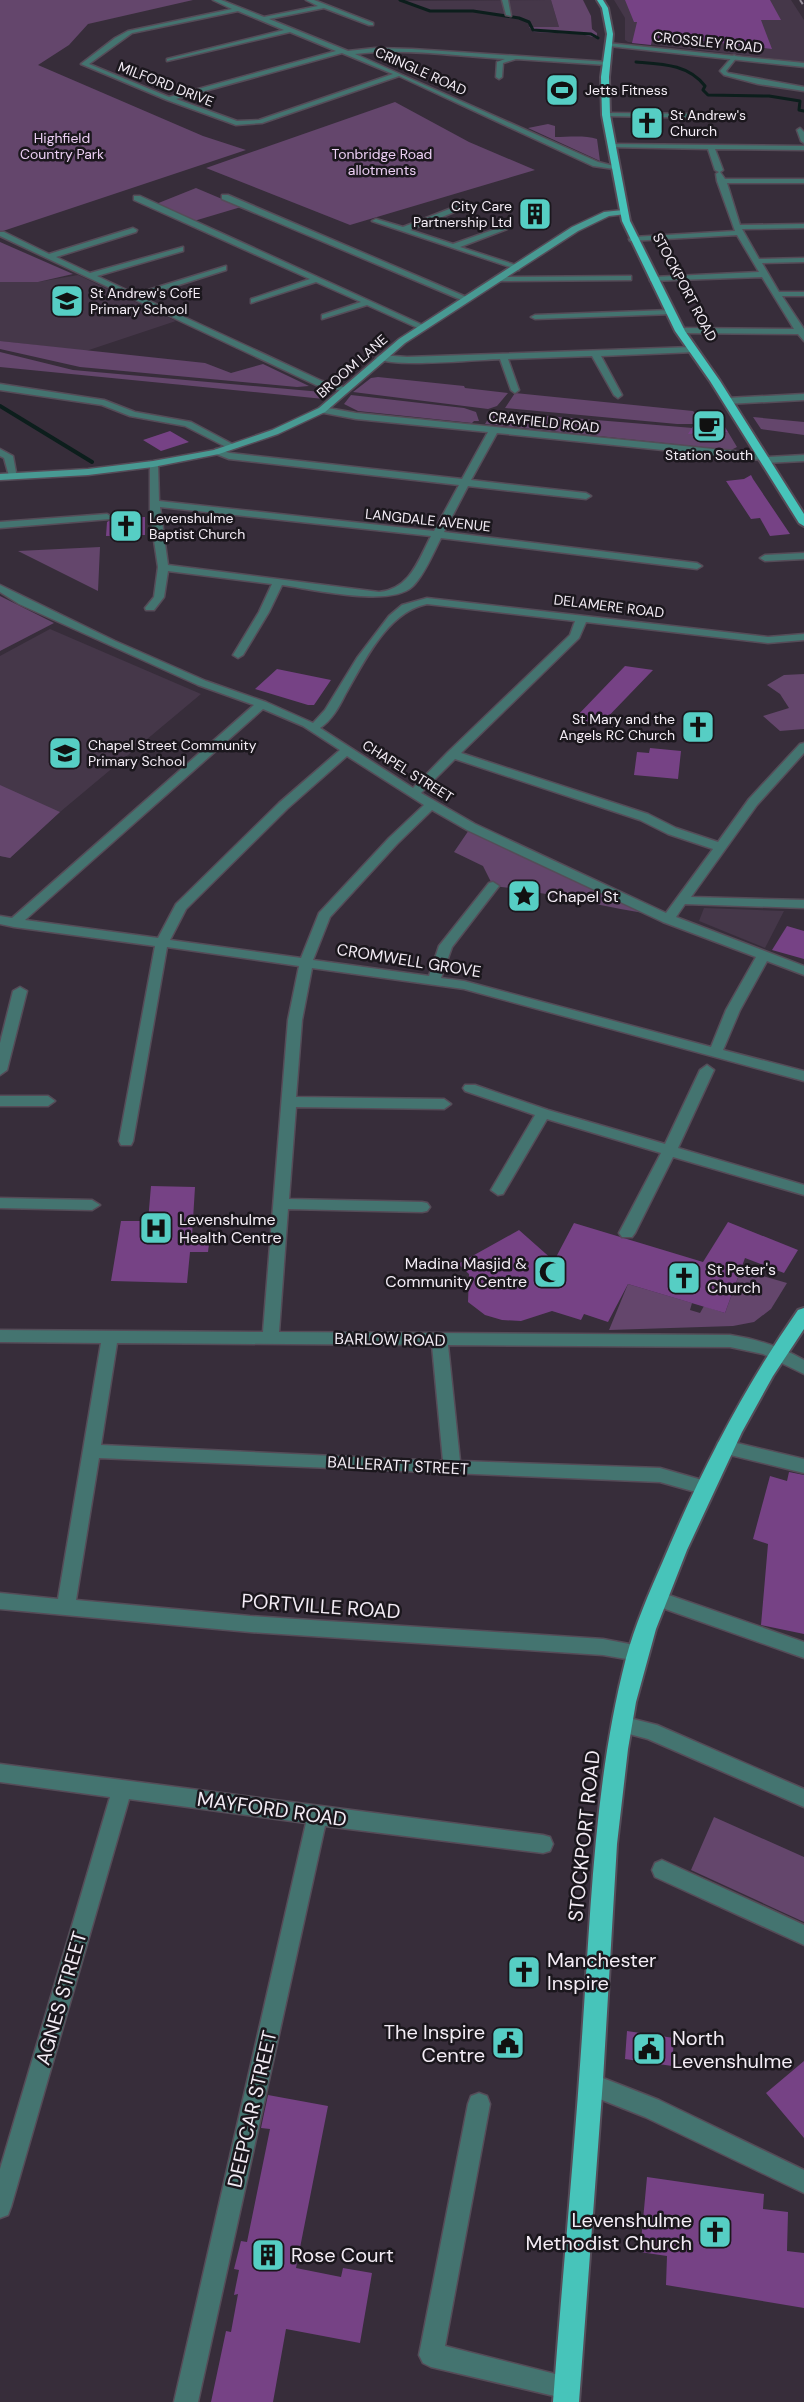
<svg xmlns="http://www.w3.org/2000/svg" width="804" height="2402" viewBox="0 0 804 2402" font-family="'DM Sans',sans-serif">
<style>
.built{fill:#453749}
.green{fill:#64466c}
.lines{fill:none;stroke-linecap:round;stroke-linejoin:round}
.stream-far1{stroke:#0c1e1c;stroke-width:3}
.stream{stroke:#0c1e1c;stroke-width:4}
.building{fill:#764285}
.minor-casing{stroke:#554c58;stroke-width:3}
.tertiary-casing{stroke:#554c58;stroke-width:3}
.secondary-casing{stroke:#554c58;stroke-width:3}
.trunk-casing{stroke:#554c58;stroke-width:4}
.minor{fill:#447470;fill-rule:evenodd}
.tertiary{fill:#447470;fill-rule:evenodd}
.secondary{fill:#489a93;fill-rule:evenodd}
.trunk{fill:#47c4ba;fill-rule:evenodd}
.rail{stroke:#978f9a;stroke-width:2;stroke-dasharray:5 3;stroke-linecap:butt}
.labels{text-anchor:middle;stroke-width:5;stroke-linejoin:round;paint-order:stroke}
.far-street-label{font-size:14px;fill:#f3ecf5;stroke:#1b171d}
.far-poi-label{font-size:14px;fill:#f3ecf5;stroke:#1b171d;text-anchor:start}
.far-park-label{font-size:14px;fill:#eccff4;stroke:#1b171d}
.poi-label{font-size:16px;fill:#f3ecf5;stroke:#1b171d;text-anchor:start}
.street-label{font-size:16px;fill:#f3ecf5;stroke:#1b171d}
.near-street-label{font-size:20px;fill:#f3ecf5;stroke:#1b171d}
.near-poi-label{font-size:20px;fill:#f3ecf5;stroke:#1b171d;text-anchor:start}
</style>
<rect width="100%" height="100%" fill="#372d3a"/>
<!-- built -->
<path class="built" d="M551 0 559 27H531L529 22 519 18 473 11 430 10 400 1Z
M614 0H791L804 20V62L628 42 625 40V18Z
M78 275 176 321 86 351 0 341V282H38Z
M50 629 201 694 60 812 10 858 0 856V656Z
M704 908 784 911 765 948 699 921Z"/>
<!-- green -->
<path class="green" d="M0 0H193L88 24 69 45 38 65 203 136 246 150 0 232Z
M551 0H583L591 16 592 29 597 33V38L581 34 534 32 529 27H559Z
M395 102 469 142 535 170 350 225 206 168Z
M548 124 555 126V137C568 137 585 135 597 139L600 161 528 128Z
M196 188 241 207 194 221 156 204Z
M0 242 73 274 38 282H0Z
M0 341 205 363 231 373 263 364 309 386 297 387 80 367 0 349Z
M0 352 73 370 322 392 329 394 324 399 0 367Z
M378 377 464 386 465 388 508 393 497 406 488 409 353 392 371 378Z
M515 393 693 411 699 417 695 424H677L505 408Z
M351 395 464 408 476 412 479 421H474L472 423 358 411 344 404Z
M499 412 693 428 692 434 728 432 737 447 731 450 485 424 491 414Z
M753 417 804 422V435L761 429Z
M100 547 98 591 18 551Z
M0 596 54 623 0 651Z
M804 674V729L780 731 763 716 789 708 780 694 767 685 784 675Z
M0 785 60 812 10 858 0 856Z
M471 827 658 915C603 908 549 892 493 886L483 866 454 852Z
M739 1269 787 1283 771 1309 754 1322 733 1326 609 1330 628 1284 692 1303 690 1310 700 1313 704 1306 725 1313 740 1272Z
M714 1817 804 1857V1922L691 1870Z"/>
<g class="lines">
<!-- stream-far1 -->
<path class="stream-far1" d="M400 0 430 11H473L519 18 529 22 533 30 591 34 598 38
M636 62C662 64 688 64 705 86L703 90 708 95 769 96 800 101 799 110 804 111"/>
<!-- stream -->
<path class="stream" d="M0 406 92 462"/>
</g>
<!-- building -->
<path class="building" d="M625 0H770L781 20H761L772 49 678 38 652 39 651 45 632 43 637 22H634Z
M718 416 728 432 688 434 699 417Z
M170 431 189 442 161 451 143 440Z
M751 475 753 479 790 534 770 536 760 518 751 519 726 481 744 479Z
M145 517V535L106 536 107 522 114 518Z
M625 666 653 670 600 725 575 718Z
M277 669 331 680 314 705H308L255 689Z
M650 748 681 751 678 779 634 775 637 752 649 753Z
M787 926 804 931V959L772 950Z
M151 1186 195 1187 192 1236H210L208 1252H190L187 1283 111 1281 121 1221H148Z
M728 1222 798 1250 784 1273 745 1258 725 1313 628 1284 608 1322 584 1314 581 1320 552 1311 521 1321 502 1320 485 1315 468 1302 469 1274 458 1264 519 1230 554 1261 574 1223 703 1262Z
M789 1472 804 1475V1634L761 1625 768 1544 753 1539 770 1476 787 1481Z
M627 2031 674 2038 672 2066 625 2059Z
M804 2061V2138L766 2093Z
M268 2095 328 2106 296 2268 341 2277 343 2268 372 2273 360 2343 286 2329 273 2402H211L226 2331 231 2332 238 2294 234 2295 239 2270 234 2269 241 2241 247 2242 270 2129 261 2128Z
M647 2177 764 2194 763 2209 788 2212 787 2251 804 2253V2308L666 2285 667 2256 640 2252Z"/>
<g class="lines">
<!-- minor casing -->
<g class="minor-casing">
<path id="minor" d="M213 0H221L264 17 318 6 306 0H314L373 23V25H369L324 8 269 19 348 51 375 48 412 49 609 62 607 65 516 59 503 63 502 77 499 79 496 77 497 62 505 59C456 56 405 48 355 54L598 162 618 167 614 169 593 166 399 76 262 123 236 125 167 100 81 64 115 38 128 31 232 9ZM238 11 284 30 167 59V61L290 32 336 51 169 97 89 64 132 33ZM342 53 393 74 259 120 237 121 176 99Z
M502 0H508L511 16 506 15Z
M734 55 737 57 726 71 728 73 804 87V91L758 84 724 75 720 71Z
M606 113 715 114 718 116 715 118 604 116Z
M800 128 804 132V143L801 141 797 130Z
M611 144 804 146V150L715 149 723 170 720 172 725 179H804V183H727L740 225 804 224V228L742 229 759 259 804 258V262L762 263 779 292H804V296H782L804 329V341L798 334 677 333 676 331 680 328 794 329 762 277 650 281V277H653L759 272 737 235 630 241 629 239 633 237 735 231 717 181 716 174 719 172 715 170 708 149 609 147Z
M222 195H228L471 299 464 301 222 199Z
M134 196H140L427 327 420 329 367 305 322 319V315L361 302 316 282 251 303V299L310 279 134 200Z
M457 206 464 208 410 230 453 244 507 225V229L460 247 519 266V270L372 221 376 219 403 227Z
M133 228 137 230 136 232 56 257 90 273 183 247V251L97 276 135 294 226 266V270L141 297 322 381 347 388V392L316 385 0 236V232H4L49 254Z
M628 276H631V280L498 281 494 279 498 277Z
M670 310 674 312 673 314 535 319 531 317 535 315Z
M692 347 695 348V352L601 356 622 395 618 398 614 395 592 356 508 359 519 390 515 393 511 390 500 359C476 360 392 368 376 358L380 355 407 357Z
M0 384 104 400 135 412 191 422 238 447 230 449 185 426 130 416 102 405 0 390Z
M804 394V400L727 404 723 401 727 398Z
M322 407 356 413 763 454 768 457 804 455V461L765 463 761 460 497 433 471 480 586 493 591 496 586 499 468 486 444 532 697 563 702 566 697 569 441 538C433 553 425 574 413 586 391 608 312 589 282 585L269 612 243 655 238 658 233 655 259 612 272 584 168 571 164 597 154 610H146L145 608 154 597 158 567 150 514V462L158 464 159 501 434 531 459 485 229 459 211 452 216 449 230 453 462 479 488 432 356 419 319 412V408ZM160 507 431 536C418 561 410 589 379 592L168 565Z
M0 449 13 456 17 478 9 476 4 458 0 456Z
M107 514 112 517 110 519 0 528V522Z
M804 553V559L765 561 760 558 765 555Z
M0 585 115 641 206 681 266 702 313 723 325 710 357 658 389 616 402 605 427 598 768 637 804 634V640L768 643 586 622 579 638 461 753 648 814 676 828 718 842 749 799 800 744 804 743V753L757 805 691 897 804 900V908L685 904 676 917 804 966V975L767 961 740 1010 723 1050 804 1071V1081L464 989 312 968 302 1020 296 1097 444 1099 451 1104 444 1109 296 1107 289 1199 422 1202 427 1203 430 1207 427 1211 422 1212 288 1209 279 1332 730 1335C757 1339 781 1347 804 1360V1374L763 1354 730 1347 448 1345 460 1461 660 1468 709 1482 712 1487 709 1492 703 1494 660 1482 99 1458 76 1600 250 1616 603 1639 645 1647 647 1653 645 1659 638 1661 603 1655 250 1632 0 1609V1593L58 1599 101 1343 0 1342V1330L263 1332 288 1020 299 966 167 947 133 1141 131 1145H121L119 1141 155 946 14 927 0 924V916L12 918 254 705 198 685 19 604 0 592ZM427 604 575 621 570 635 448 752 413 788 320 728C332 720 339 707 345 695 364 662 387 612 427 604ZM263 709 303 726 340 750 279 803 176 904 158 938 25 920ZM347 756 424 805 389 838 319 913 301 958 170 940 186 909 287 809ZM455 759 640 820 668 834 713 849 666 913 475 824 421 793ZM432 810 467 830 663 922 756 957 726 1010 711 1047 464 981 441 978 452 947 499 886 493 882 489 883 439 946 429 976 313 960 330 917 397 844ZM117 1343 432 1345 443 1461 101 1445Z
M20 987 27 991 7 1070 0 1075V1043L13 991Z
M707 1065 714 1070 678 1148 804 1185V1195L673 1157 635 1233 632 1237H622L619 1233 661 1153 547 1119 503 1194 498 1195 491 1190 535 1115 465 1091 463 1088 465 1085H475L548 1110 665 1144 700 1070Z
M0 1096H48L55 1101 48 1106H0Z
M0 1198 92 1200 100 1205 92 1210 0 1208Z
M724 1440 804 1459V1473L718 1452 716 1447 718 1442Z
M657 1591 804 1642V1658L651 1604 648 1599 651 1594Z
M621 1716 657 1725 804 1789V1807L648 1739 614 1730 612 1724 614 1718Z
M0 1764 543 1835 550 1837 553 1844 550 1851 543 1853 325 1826 198 2402H174L306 1823 129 1799 11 2207 8 2215 0 2218V2169L110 1797 0 1782Z
M662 1860 804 1925V1945L655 1877 652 1870 655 1863Z
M590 2073 659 2100 804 2170V2193L645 2117 582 2092 579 2084 582 2076Z
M479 2093 487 2096 490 2104 445 2346 575 2379 579 2387 575 2395 567 2399 431 2367 423 2363 419 2355 468 2104 471 2096Z"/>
</g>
<!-- tertiary casing -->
<g class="tertiary-casing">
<path id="tertiary" d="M607 43 804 63V67L609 46Z"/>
</g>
<!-- secondary casing -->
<g class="secondary-casing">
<path id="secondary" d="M623 210H626V214L609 216 578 231 405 343 325 412 278 434 219 454 153 467 88 475 0 480V474L88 469 153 461 214 450 272 430 319 408 399 339 572 227 604 212Z"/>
</g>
<!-- trunk casing -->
<g class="trunk-casing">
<path id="trunk" d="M597 0H603L608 8 613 34 609 77 610 115 630 221 685 331 720 381 804 514V526L799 523 710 381 675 331 622 221 602 115 601 77 607 34 602 8Z
M804 1308V1329L773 1376 742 1432 687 1550 656 1629 636 1702 628 1749 617 1844 603 2080 579 2402H553C562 2280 574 2159 582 2037 591 1910 594 1782 626 1658 635 1625 649 1593 663 1561 700 1473 743 1389 798 1310Z"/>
</g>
<!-- minor -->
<use href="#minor" class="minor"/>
<!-- tertiary -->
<use href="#tertiary" class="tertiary"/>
<!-- secondary -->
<use href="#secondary" class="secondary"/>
<!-- trunk -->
<use href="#trunk" class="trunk"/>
<!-- rail -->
<path class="rail" d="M800 0 804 6"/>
</g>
<!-- icons -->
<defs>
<g id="stadium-square" transform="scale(1.725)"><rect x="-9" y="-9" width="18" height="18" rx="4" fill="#56cec4" stroke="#1b171d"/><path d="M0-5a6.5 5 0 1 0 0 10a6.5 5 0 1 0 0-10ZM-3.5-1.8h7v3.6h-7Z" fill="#111"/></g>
<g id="church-square" transform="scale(1.725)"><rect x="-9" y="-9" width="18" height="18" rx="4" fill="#56cec4" stroke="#1b171d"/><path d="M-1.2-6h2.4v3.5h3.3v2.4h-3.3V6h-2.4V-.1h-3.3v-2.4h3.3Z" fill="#111"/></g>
<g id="building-square" transform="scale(1.725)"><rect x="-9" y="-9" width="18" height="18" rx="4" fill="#56cec4" stroke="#1b171d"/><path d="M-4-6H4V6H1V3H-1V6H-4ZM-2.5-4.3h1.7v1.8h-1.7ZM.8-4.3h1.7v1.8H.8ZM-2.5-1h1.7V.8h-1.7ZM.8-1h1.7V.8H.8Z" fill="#111"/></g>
<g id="school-square" transform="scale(1.725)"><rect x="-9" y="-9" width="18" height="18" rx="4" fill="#56cec4" stroke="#1b171d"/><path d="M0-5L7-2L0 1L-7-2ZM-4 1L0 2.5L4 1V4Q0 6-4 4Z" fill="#111"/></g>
<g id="cafe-square" transform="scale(1.725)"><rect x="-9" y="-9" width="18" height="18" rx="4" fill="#56cec4" stroke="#1b171d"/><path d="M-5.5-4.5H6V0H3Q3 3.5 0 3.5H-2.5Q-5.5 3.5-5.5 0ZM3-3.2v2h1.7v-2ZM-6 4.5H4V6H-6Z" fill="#111"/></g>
<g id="sight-square" transform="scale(1.725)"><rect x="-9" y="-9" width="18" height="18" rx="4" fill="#56cec4" stroke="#1b171d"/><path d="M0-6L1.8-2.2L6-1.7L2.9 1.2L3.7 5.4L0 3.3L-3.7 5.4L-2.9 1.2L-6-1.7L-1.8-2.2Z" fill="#111"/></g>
<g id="hospital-square" transform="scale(1.725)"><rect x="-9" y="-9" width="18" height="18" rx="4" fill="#56cec4" stroke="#1b171d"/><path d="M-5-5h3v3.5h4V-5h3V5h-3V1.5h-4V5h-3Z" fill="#111"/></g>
<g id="mosque-square" transform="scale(1.725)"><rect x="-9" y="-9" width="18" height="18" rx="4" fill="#56cec4" stroke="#1b171d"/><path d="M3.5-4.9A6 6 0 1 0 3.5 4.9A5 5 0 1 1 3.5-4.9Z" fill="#111"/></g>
<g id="civic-square" transform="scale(1.725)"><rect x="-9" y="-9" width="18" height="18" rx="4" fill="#56cec4" stroke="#1b171d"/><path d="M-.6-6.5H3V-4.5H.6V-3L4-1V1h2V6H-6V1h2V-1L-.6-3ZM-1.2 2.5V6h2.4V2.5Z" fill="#111"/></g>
</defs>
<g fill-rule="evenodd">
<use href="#stadium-square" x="562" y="90"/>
<use href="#church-square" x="647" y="123"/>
<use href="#building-square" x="535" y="214"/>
<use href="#school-square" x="67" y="301"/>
<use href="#cafe-square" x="709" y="426"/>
<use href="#church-square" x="126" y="526"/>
<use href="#church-square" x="698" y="727"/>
<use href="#school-square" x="65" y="753"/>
<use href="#sight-square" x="524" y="896"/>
<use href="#hospital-square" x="156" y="1228"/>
<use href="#mosque-square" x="550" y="1272"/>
<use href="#church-square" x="684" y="1278"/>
<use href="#church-square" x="524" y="1972"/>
<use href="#civic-square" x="508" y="2043"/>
<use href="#civic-square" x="649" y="2049"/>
<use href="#church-square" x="715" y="2232"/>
<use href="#building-square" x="268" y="2255"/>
</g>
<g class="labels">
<!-- far-street labels -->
<g class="far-street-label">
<text transform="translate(708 42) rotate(6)" y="5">CROSSLEY ROAD</text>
<text transform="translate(421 71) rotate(24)" y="5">CRINGLE ROAD</text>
<text transform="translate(166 84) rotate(21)" y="5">MILFORD DRIVE</text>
<text transform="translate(685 287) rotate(62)" y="5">STOCKPORT ROAD</text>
<text transform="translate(352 366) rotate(-41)" y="5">BROOM LANE</text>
<text transform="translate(544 422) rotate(6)" y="5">CRAYFIELD ROAD</text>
<text transform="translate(428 520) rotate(6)" y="5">LANGDALE AVENUE</text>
<text transform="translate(609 606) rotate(7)" y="5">DELAMERE ROAD</text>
<text transform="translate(408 771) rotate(32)" y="5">CHAPEL STREET</text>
</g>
<!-- far-poi labels -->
<g class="far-poi-label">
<text x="585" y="95">Jetts Fitness</text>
<text x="670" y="120">St Andrew's<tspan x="670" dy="16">Church</tspan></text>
<text x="512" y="211" text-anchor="end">City Care<tspan x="512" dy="16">Partnership Ltd</tspan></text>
<text x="90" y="298">St Andrew's CofE<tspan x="90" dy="16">Primary School</tspan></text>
<text x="709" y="460" text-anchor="middle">Station South</text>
<text x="149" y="523">Levenshulme<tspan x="149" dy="16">Baptist Church</tspan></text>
<text x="675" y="724" text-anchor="end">St Mary and the<tspan x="675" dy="16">Angels RC Church</tspan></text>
<text x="88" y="750">Chapel Street Community<tspan x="88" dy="16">Primary School</tspan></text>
</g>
<!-- far-park labels -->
<g class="far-park-label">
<text x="62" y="143">Highfield<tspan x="62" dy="16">Country Park</tspan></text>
<text x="382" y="159">Tonbridge Road<tspan x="382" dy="16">allotments</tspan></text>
</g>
<!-- poi labels -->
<g class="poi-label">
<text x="547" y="902">Chapel St</text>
<text x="179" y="1225">Levenshulme<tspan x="179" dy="18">Health Centre</tspan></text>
<text x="527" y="1269" text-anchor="end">Madina Masjid &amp;<tspan x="527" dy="18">Community Centre</tspan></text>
<text x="707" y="1275">St Peter's<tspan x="707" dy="18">Church</tspan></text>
</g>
<!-- street labels -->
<g class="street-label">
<text transform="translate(409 960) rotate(9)" y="6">CROMWELL GROVE</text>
<text transform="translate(390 1339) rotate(1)" y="6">BARLOW ROAD</text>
<text transform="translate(398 1465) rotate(3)" y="6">BALLERATT STREET</text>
</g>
<!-- near-street labels -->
<g class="near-street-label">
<text transform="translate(321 1606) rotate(4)" y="7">PORTVILLE ROAD</text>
<text transform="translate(272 1809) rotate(8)" y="7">MAYFORD ROAD</text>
<text transform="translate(584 1836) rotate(-84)" y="7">STOCKPORT ROAD</text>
<text transform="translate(61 1998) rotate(-74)" y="7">AGNES STREET</text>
<text transform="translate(252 2109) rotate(-77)" y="7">DEEPCAR STREET</text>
</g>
<!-- near-poi labels -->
<g class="near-poi-label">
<text x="547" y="1967">Manchester<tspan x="547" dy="23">Inspire</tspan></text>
<text x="485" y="2039" text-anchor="end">The Inspire<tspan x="485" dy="23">Centre</tspan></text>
<text x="672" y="2045">North<tspan x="672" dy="23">Levenshulme</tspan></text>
<text x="692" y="2227" text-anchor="end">Levenshulme<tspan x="692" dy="23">Methodist Church</tspan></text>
<text x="291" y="2262">Rose Court</text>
</g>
</g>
</svg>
